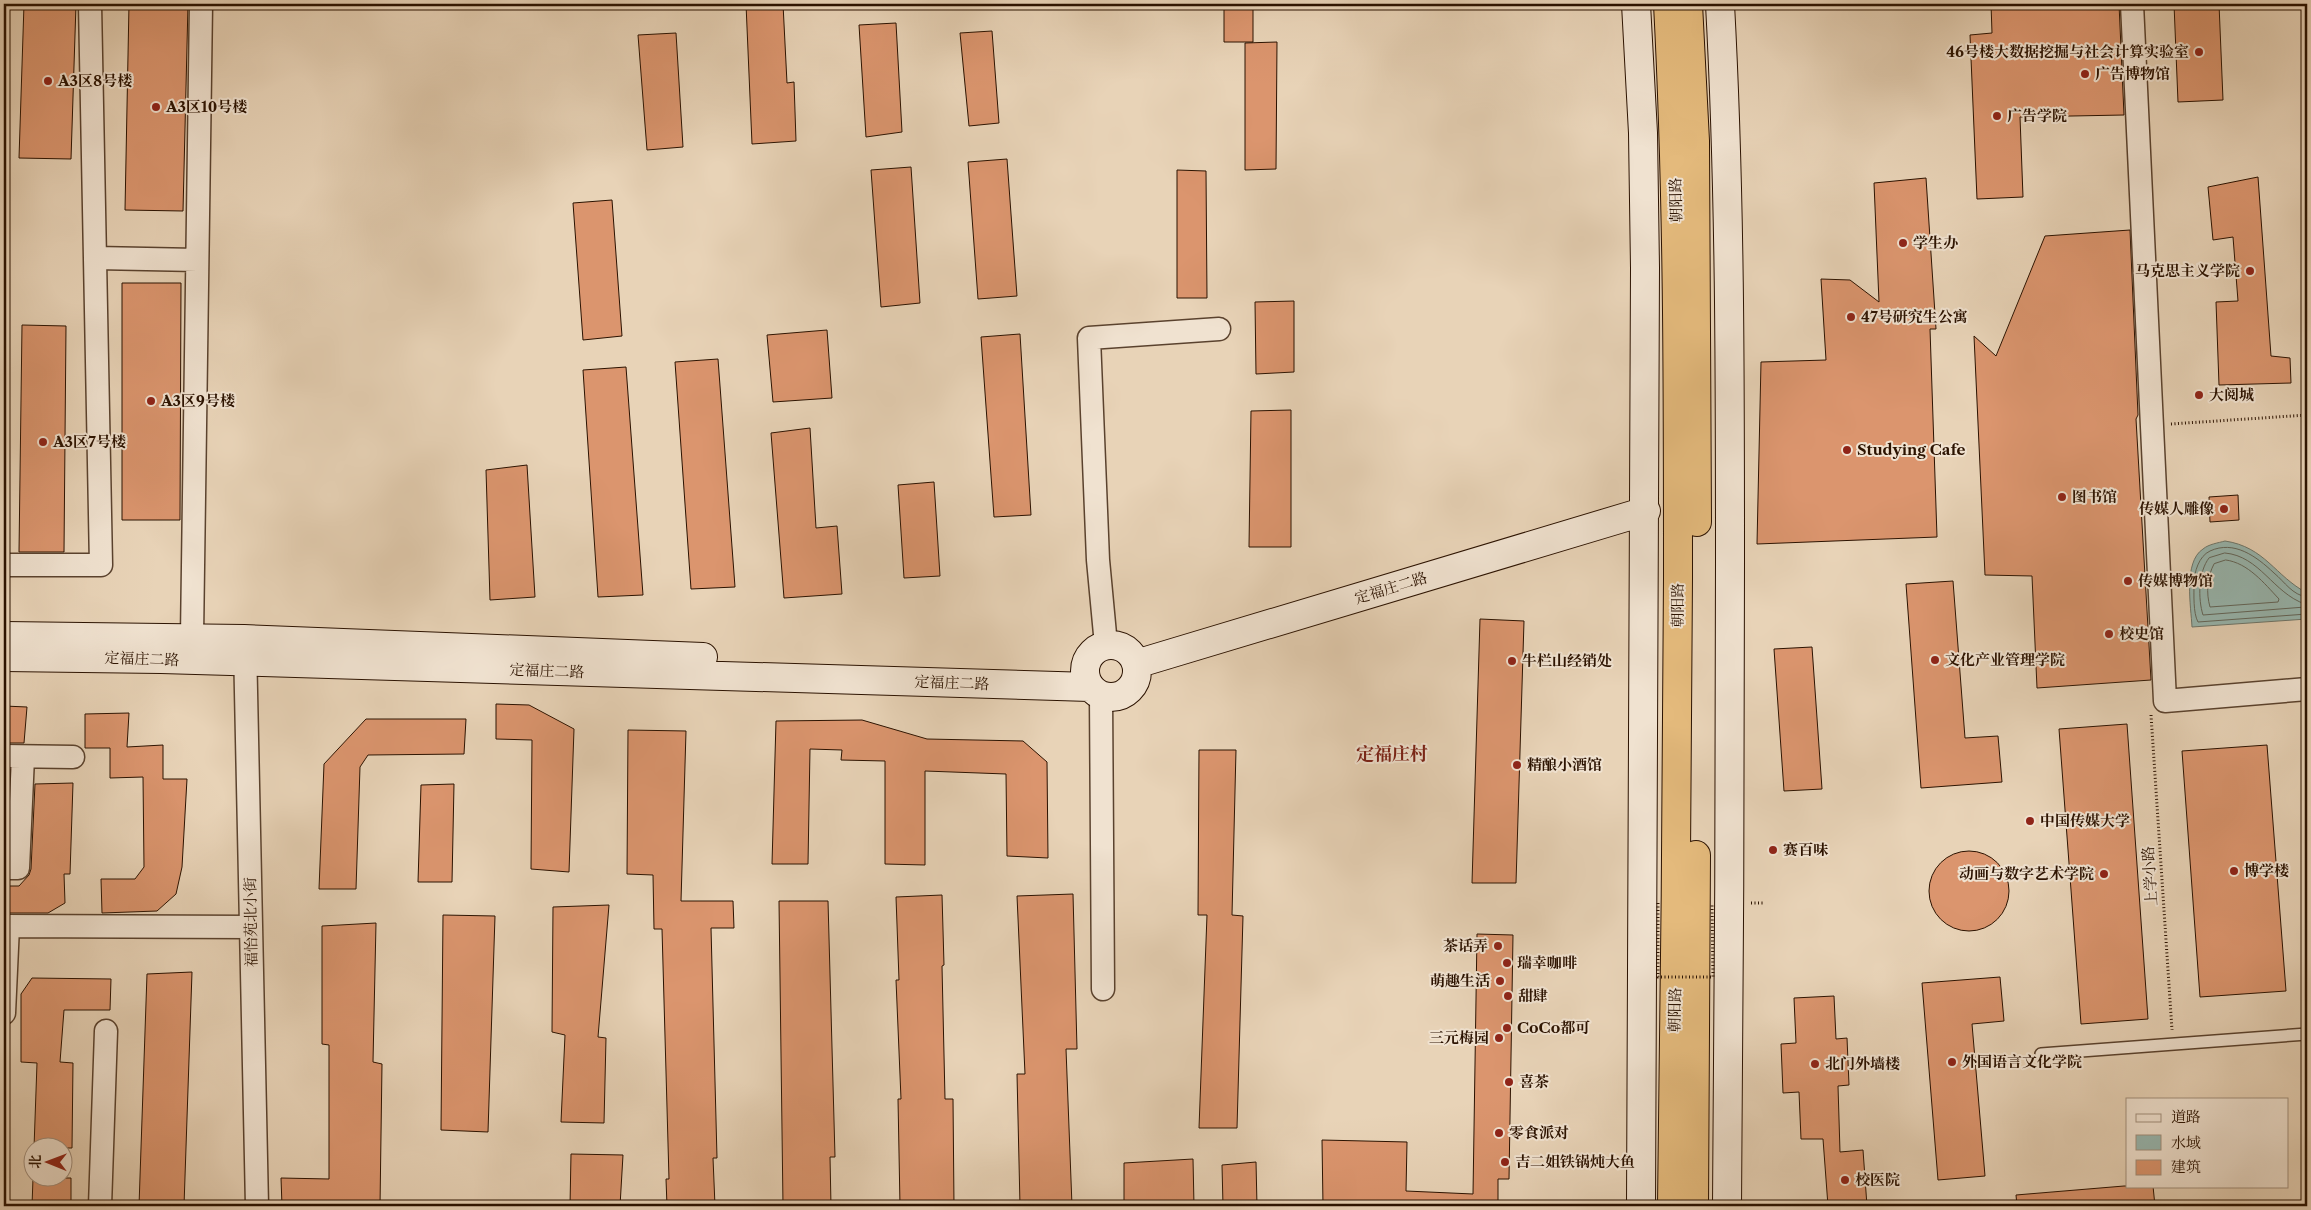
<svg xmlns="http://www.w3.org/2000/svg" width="2311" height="1210" viewBox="0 0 2311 1210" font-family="'Libre Caslon Text','Noto Serif SC',serif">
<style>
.water{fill:#97b7b0;stroke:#6c756a}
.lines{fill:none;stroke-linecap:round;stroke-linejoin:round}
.shore{stroke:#616458;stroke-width:1}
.building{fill:#db956e;stroke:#2b1200}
.lane-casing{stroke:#5a422e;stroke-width:14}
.street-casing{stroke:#5a422e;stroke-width:25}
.secondary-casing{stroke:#2b1200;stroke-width:30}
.highway-casing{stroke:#2b1200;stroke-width:30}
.path{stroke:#2b1200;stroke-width:3;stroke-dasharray:1 2.5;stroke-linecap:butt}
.lane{stroke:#f0e2d0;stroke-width:11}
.street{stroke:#f0e2d0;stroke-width:22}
.secondary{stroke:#f0e2d0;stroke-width:28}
.highway{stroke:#e4ba7c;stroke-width:28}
.path-bridge{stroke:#2b1200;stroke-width:3;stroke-dasharray:1 2.5;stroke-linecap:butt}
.poi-dot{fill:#8f2418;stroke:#f0e2d0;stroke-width:2}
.labels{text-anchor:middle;stroke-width:4;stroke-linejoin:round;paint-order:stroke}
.poi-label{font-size:15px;font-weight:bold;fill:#2b1200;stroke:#f0e2d0;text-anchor:start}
.street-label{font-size:15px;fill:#2b1200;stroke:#f0e2d0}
.quarter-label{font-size:18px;font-weight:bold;fill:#7a1f14;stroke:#f0e2d0}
</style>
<rect width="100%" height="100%" fill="#e8d3b7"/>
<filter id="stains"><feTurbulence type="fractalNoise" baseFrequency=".004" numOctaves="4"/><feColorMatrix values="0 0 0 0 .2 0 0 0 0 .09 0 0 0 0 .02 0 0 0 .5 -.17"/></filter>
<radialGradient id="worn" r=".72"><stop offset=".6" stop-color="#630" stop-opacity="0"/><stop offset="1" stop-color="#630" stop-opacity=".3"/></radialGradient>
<!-- water -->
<path class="water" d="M2225 541C2265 547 2275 576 2307 593V619L2192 627C2191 607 2183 562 2203 549 2209 544 2218 543 2225 541Z"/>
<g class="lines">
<!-- shore -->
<path class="shore" d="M2225 553C2260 556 2273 593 2305 604V607L2203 615C2198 599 2198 572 2209 558Z
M2226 560C2248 563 2264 583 2279 599L2278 602 2210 607C2206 593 2207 577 2214 564Z
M2307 597C2292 595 2285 582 2274 573 2256 556 2234 540 2210 551 2199 556 2194 572 2194 584 2194 594 2193 613 2198 622L2307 614"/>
</g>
<!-- building -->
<path class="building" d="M24 4H76L71 159 19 158Z
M129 4H188L183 211 125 210Z
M746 4H783L787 83 794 82 796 141 752 144Z
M1224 4H1253V42H1224Z
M1991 4H2119L2124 115 2020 117 2023 197 1977 199 1970 35 1992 33Z
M2174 4H2219L2223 100 2178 102Z
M896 23 902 132 866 137 859 25Z
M992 31 999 123 969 126 960 33Z
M676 33 683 147 647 150 638 35Z
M1277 42 1276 169 1245 170V43Z
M1007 159 1017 296 978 299 968 162Z
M911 167 920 303 881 307 871 170Z
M1177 170 1206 171 1207 298H1177Z
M2258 177 2271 356 2290 358 2291 383 2219 385 2216 302 2238 301 2233 237 2213 240 2208 187Z
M1926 178 1936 329H1930L1937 537 1757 544 1761 362 1826 360 1821 279 1850 280 1879 302 1874 183Z
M612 200 622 336 583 340 573 203Z
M2130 230 2138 415 2136 419 2151 680 2037 688 2032 576 1985 575 1974 336 1996 356 2045 236Z
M122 283H181L180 520H122Z
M1294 301V372L1256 374 1255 302Z
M22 325 66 326 64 552H19Z
M827 330 832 398 773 402 767 335Z
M1020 334 1031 515 994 517 981 337Z
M718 359 735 587 691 589 675 362Z
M626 367 643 595 598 597 583 370Z
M1291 410V547H1249L1251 411Z
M810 428 816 528 837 526 842 594 784 598 771 433Z
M527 465 535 597 490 600 486 470Z
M934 482 940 576 904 578 898 485Z
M2238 495 2239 520 2210 522 2209 497Z
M1953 581 1965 738 1998 736 2002 782 1921 788 1906 584Z
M1480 619 1524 621 1516 883H1472Z
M1812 647 1822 789 1784 791 1774 649Z
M496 704 529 705 574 729 569 872 531 869 532 740 496 739Z
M4 706 27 707 24 743H4Z
M129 713 127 747 163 745V779H187L182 867 176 894 157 911 102 913 101 879H135L144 867 143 777 110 778V748H85V714Z
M366 719H466L464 754 368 755 360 767 356 889H319L324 764Z
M862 720 927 739 1023 741 1047 762 1048 858 1007 856 1006 774 925 771V865L885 864V761L841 760 842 750 810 749 808 864H772L776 721Z
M2127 724 2148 1019 2081 1024 2059 729Z
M628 730 686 731 681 901H733L734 928H711L717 1158H713L715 1206H667L666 1179H669L662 929H654L653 875 627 874Z
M2267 745 2286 991 2200 997 2182 751Z
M1199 750H1236L1232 915 1243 916 1237 1128H1199L1207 915H1198Z
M73 783 70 874H64L65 903 48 913H4V886H19L29 875 31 869 35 784Z
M454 784 452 882H418L421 785Z
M1929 891a40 40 0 1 1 80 0a40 40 0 1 1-80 0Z
M1073 894 1077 1049H1066L1072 1206H1020L1017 1074H1025L1017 896Z
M942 895 944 965 942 966 945 1099H953L954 1206H900L898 1099H901L896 980H899L896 897Z
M779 901H828L835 1157H830L831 1206H783Z
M609 905 598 1037 606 1038 604 1123 561 1122 565 1035 552 1032 553 907Z
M443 915 495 916 488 1132 441 1130Z
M376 923 373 1062 382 1064 380 1206H282L281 1178 329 1179V1045L322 1044V926Z
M1477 934 1513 935 1509 1179H1498V1206H1323L1322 1140 1407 1142 1406 1191 1473 1194Z
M192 972 184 1206H139L147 974Z
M2000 977 2004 1021 1972 1024 1985 1176 1938 1180 1922 983Z
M32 978 111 979 110 1010H64L60 1062 73 1063 72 1148H34L37 1063 21 1062V994Z
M1834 996 1836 1039 1847 1038 1849 1085 1838 1086 1840 1152 1863 1150 1867 1206H1828L1823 1139H1801L1799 1092 1783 1093 1781 1044 1796 1043 1794 998Z
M571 1154 623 1155 620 1206H570Z
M1193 1159 1194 1206H1124V1163Z
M1256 1162 1257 1206H1223L1222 1165Z
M33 1178H71V1206H32Z
M2124 1186H2153L2155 1206H2017L2016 1195Z"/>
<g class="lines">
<!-- lane casing -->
<g class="lane-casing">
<path id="lane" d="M2041 1054 2307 1034"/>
</g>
<!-- street casing -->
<g class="street-casing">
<path id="street" d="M2132 4 2165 701 2307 689
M96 258 197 260
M4 565H101L90 4
M192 637 201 4
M245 645 257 1206
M1106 645 1098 560 1089 338 1219 329
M1101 696 1103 989
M4 756 73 757
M4 868H18L23 757
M4 926 251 927
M4 1013 8 926
M100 1206 106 1031"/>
</g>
<!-- secondary casing -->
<g class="secondary-casing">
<path id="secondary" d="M1636 4 1643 133 1645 268 1641 1206
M1720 4C1730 189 1730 374 1730 560 1730 775 1729 991 1727 1206
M4 636 244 639 703 657
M1085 671a26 26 0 1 1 52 0a26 26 0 1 1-52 0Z
M4 657 161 659 1090 687
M1136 664 1646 511"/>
</g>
<!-- highway casing -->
<g class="highway-casing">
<path id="highway" d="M1668 4C1678 195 1678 386 1678 578 1677 787 1675 997 1672 1206
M1688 4 1695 141 1697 522
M1694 1206 1696 855"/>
</g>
<!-- path -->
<path class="path" d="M2171 424 2307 415
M2151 715 2172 1030
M1751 903H1764"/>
<!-- lane -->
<use href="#lane" class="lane"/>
<!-- street -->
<use href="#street" class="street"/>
<!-- secondary -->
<use href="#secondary" class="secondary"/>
<!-- highway -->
<use href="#highway" class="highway"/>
<!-- path-bridge -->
<path class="path-bridge" d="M1658 903V977H1713L1712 903"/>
</g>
<!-- markers -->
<g class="poi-dot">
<circle cx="2199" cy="52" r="5"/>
<circle cx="2085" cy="74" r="5"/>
<circle cx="48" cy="81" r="5"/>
<circle cx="156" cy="107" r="5"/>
<circle cx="1997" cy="116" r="5"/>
<circle cx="1903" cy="243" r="5"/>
<circle cx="2250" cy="271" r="5"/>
<circle cx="1851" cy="317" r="5"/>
<circle cx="2199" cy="395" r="5"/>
<circle cx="151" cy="401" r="5"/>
<circle cx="43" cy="442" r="5"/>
<circle cx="1847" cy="450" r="5"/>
<circle cx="2062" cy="497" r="5"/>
<circle cx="2224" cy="509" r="5"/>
<circle cx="2128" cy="581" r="5"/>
<circle cx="2109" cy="634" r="5"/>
<circle cx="1935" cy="660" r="5"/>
<circle cx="1512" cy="661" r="5"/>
<circle cx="1517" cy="765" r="5"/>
<circle cx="2030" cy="821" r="5"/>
<circle cx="1773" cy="850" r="5"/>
<circle cx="2234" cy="871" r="5"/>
<circle cx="2104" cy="874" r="5"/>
<circle cx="1498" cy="946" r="5"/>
<circle cx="1507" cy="963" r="5"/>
<circle cx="1500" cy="981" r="5"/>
<circle cx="1508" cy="996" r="5"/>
<circle cx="1507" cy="1028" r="5"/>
<circle cx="1499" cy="1038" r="5"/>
<circle cx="1952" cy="1062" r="5"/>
<circle cx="1815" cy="1064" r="5"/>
<circle cx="1509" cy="1082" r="5"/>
<circle cx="1499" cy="1133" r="5"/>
<circle cx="1505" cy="1162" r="5"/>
<circle cx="1845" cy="1180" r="5"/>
</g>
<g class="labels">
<!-- poi labels -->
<g class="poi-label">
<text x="2189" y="57" text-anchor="end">46号楼大数据挖掘与社会计算实验室</text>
<text x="2095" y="79">广告博物馆</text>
<text x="58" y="86">A3区8号楼</text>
<text x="166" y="112">A3区10号楼</text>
<text x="2007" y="121">广告学院</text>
<text x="1913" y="248">学生办</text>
<text x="2240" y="276" text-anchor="end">马克思主义学院</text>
<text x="1861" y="322">47号研究生公寓</text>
<text x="2209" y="400">大阅城</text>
<text x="161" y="406">A3区9号楼</text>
<text x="53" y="447">A3区7号楼</text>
<text x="1857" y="455">Studying Cafe</text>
<text x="2072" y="502">图书馆</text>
<text x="2214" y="514" text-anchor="end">传媒人雕像</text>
<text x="2138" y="586">传媒博物馆</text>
<text x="2119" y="639">校史馆</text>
<text x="1945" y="665">文化产业管理学院</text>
<text x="1522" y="666">牛栏山经销处</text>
<text x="1527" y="770">精酿小酒馆</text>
<text x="2040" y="826">中国传媒大学</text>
<text x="1783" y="855">赛百味</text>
<text x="2244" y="876">博学楼</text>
<text x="2094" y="879" text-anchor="end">动画与数字艺术学院</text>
<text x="1488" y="951" text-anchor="end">茶话弄</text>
<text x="1517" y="968">瑞幸咖啡</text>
<text x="1490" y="986" text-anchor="end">萌趣生活</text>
<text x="1518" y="1001">甜肆</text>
<text x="1517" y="1033">CoCo都可</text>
<text x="1489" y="1043" text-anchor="end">三元梅园</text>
<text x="1962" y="1067">外国语言文化学院</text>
<text x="1825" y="1069">北门外墙楼</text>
<text x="1519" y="1087">喜茶</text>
<text x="1509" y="1138">零食派对</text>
<text x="1515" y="1167">吉二姐铁锅炖大鱼</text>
<text x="1855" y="1185">校医院</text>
</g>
<!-- street labels -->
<g class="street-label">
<text transform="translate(1676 200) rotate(-91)" y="5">朝阳路</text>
<text transform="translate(1391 588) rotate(-17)" y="5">定福庄二路</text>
<text transform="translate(1678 605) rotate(-90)" y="5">朝阳路</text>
<text transform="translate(142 659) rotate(2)" y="5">定福庄二路</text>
<text transform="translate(547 671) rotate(2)" y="5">定福庄二路</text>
<text transform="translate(952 683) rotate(2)" y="5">定福庄二路</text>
<text transform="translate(2150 876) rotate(-94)" y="5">上学小路</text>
<text transform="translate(251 922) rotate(-91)" y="5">福怡苑北小街</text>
<text transform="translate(1675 1010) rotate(-89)" y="5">朝阳路</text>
</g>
<!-- quarter labels -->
<g class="quarter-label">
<text x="1392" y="760">定福庄村</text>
</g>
</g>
<!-- margin -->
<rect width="2311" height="1210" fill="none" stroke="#e8d3b7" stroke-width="20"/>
<rect x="5" y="5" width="2301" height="1200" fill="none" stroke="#2b1200" stroke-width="2.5"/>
<rect x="10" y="10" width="2291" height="1190" fill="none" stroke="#2b1200"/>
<!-- legend -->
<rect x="2126" y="1098" width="162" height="90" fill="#f0e2d0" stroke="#a18f7d"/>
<rect x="2136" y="1114" width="25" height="8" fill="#f0e2d0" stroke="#a18f7d"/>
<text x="2171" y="1122" font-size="15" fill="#2b1200">道路</text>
<rect x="2136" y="1135" width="25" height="15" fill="#97b7b0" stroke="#a18f7d"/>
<text x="2171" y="1148" font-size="15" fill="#2b1200">水域</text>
<rect x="2136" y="1160" width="25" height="15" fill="#db956e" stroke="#a18f7d"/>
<text x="2171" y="1172" font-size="15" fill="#2b1200">建筑</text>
<!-- north arrow -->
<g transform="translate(48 1162) rotate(271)"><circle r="24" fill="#f0e2d0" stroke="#a18f7d"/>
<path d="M0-4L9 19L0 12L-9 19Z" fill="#8f2418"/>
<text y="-8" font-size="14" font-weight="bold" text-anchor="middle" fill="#2b1200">北</text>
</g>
<rect width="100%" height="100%" filter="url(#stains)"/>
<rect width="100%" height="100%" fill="url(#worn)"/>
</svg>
